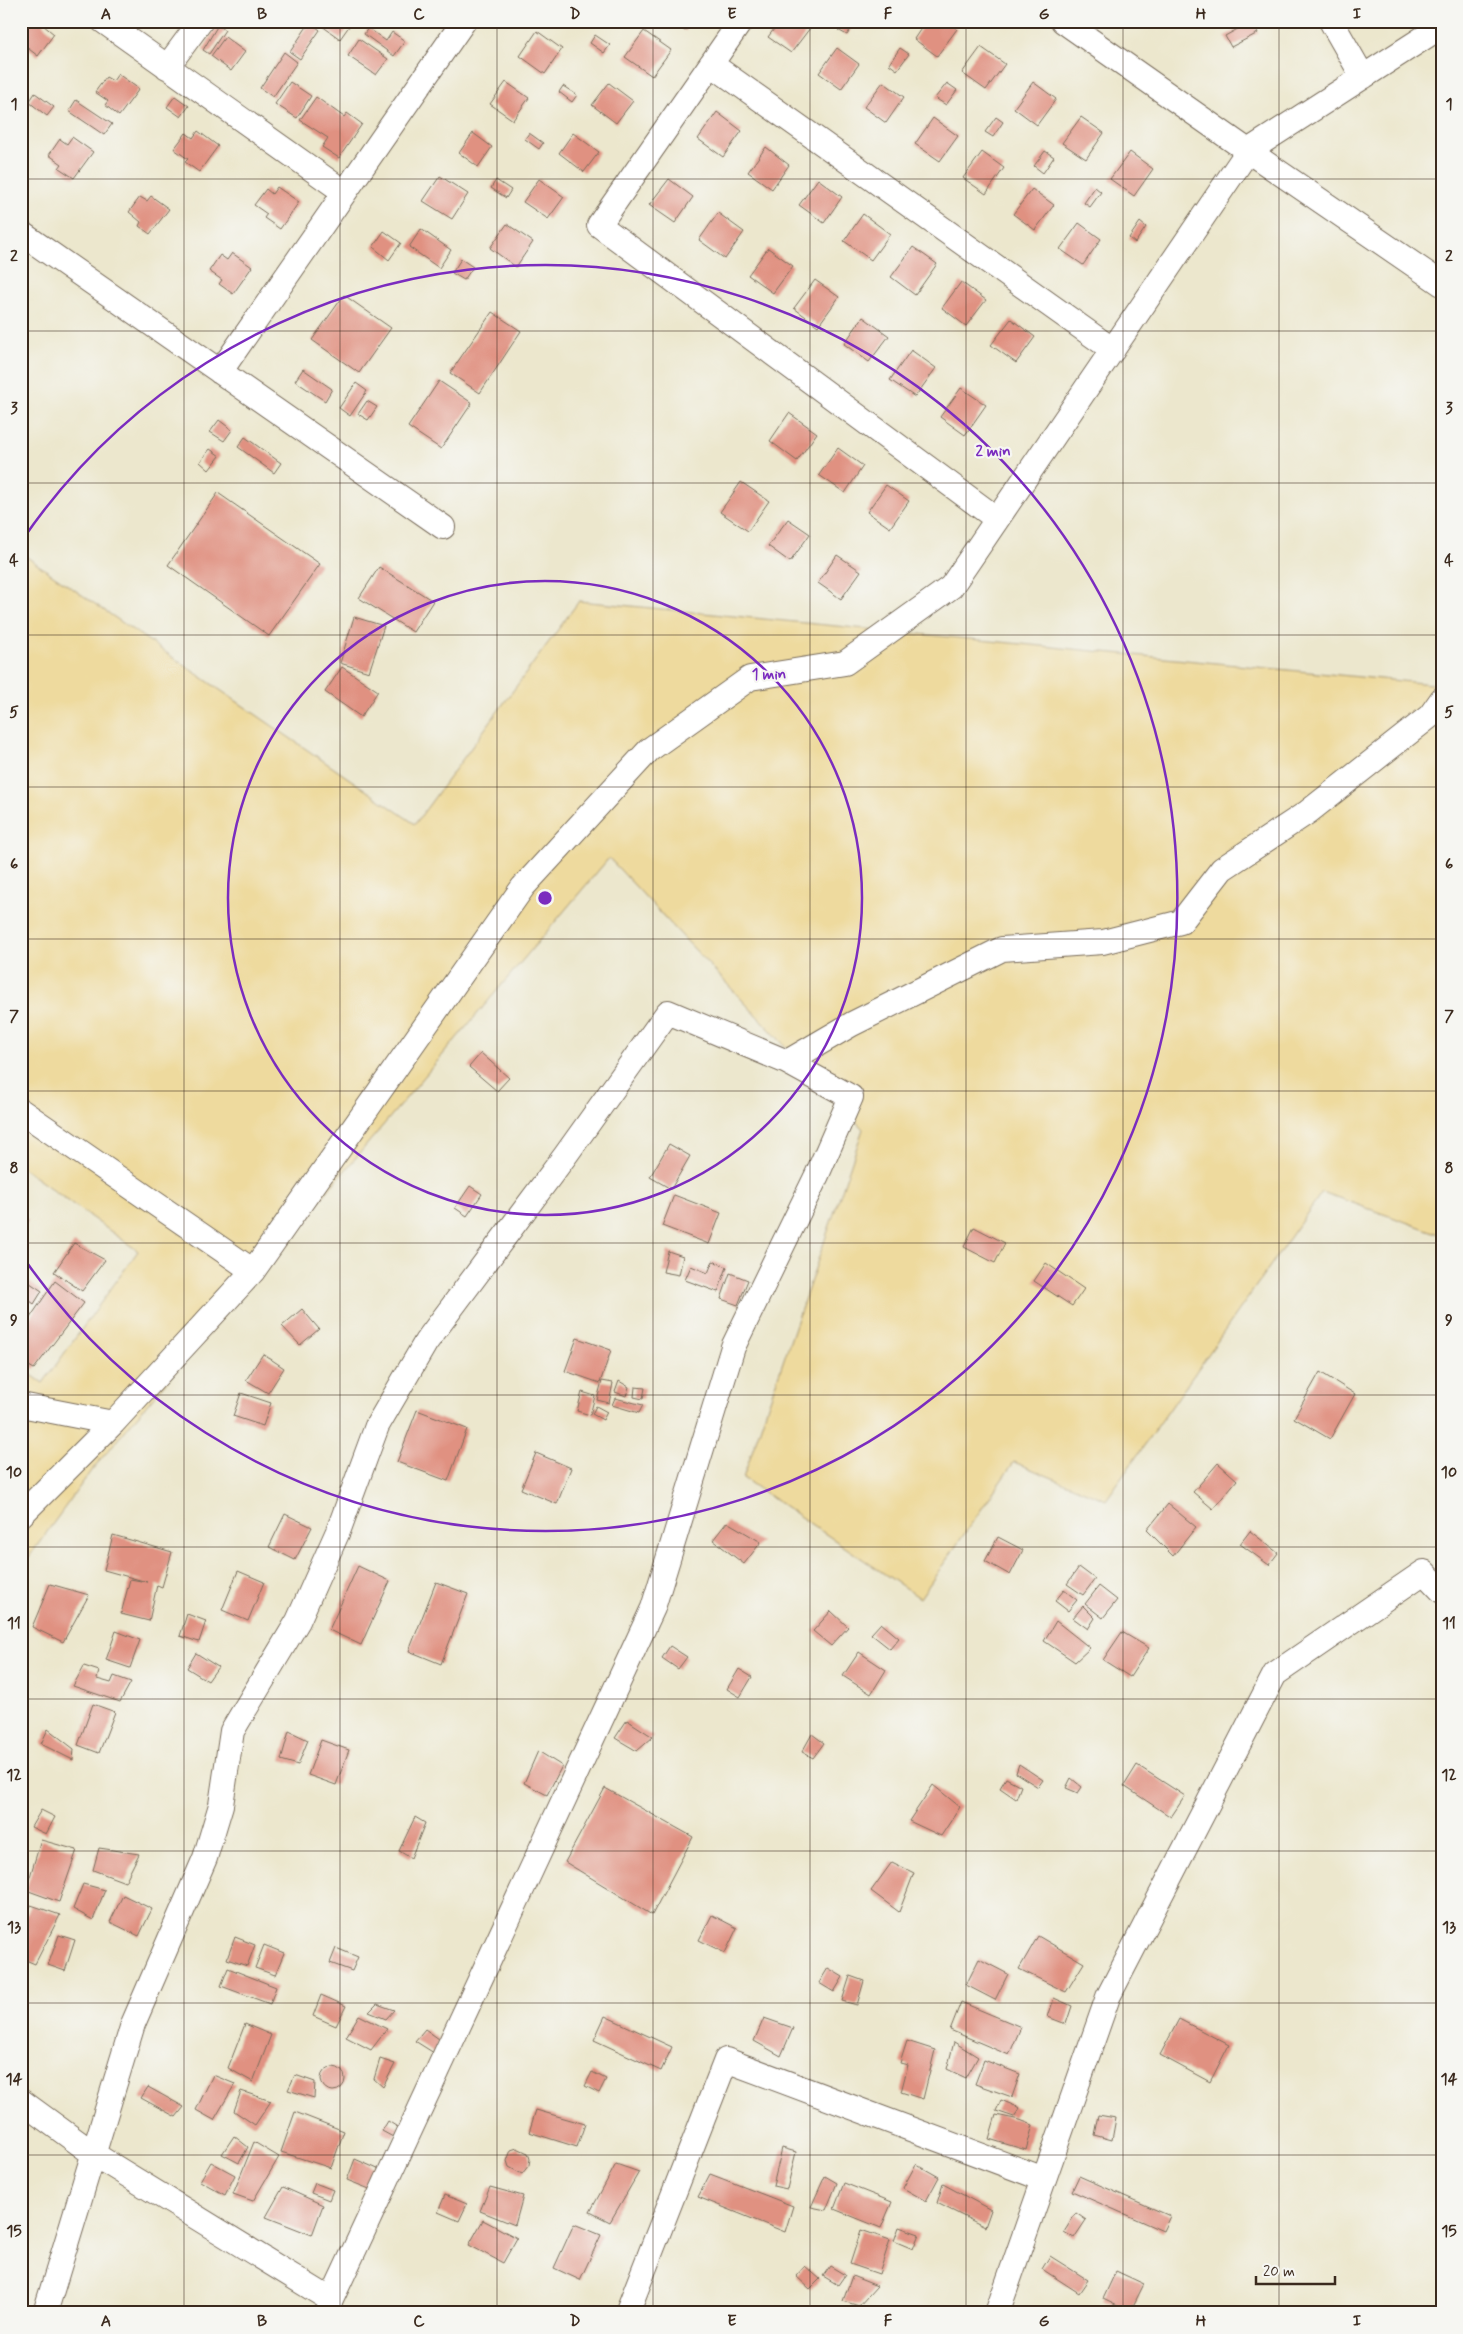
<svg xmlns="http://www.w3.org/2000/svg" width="1463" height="2334" viewBox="0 0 1463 2334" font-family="Mynerve,sans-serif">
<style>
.sand{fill:#eeda9e;stroke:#94825e}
.building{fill:#e09181}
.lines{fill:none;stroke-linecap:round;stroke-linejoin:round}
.minor-casing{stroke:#796c5b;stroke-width:26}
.minor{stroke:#fff;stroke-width:24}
.grid{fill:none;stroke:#3b2a1e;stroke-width:1;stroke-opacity:0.55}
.ring{fill:none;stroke:#7b2cbf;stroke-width:2.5}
.centre{fill:#7b2cbf;stroke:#f6f6f2;stroke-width:2.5}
.ring-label{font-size:15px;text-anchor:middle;font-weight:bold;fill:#7b2cbf;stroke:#f6f6f2;stroke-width:4.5;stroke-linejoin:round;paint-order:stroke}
.neatline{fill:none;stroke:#3b2a1e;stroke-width:2}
.grid-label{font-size:16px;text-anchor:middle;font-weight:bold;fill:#3b2a1e}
</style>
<rect width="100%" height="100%" fill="#f6f6f2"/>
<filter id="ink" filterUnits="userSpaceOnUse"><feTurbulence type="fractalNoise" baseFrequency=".02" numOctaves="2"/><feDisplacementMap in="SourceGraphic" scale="10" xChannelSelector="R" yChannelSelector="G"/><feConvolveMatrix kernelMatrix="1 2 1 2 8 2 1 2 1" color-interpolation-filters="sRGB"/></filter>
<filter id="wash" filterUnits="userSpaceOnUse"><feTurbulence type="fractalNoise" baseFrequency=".0096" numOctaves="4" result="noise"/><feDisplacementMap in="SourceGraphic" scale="20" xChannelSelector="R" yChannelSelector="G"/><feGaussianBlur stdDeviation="1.12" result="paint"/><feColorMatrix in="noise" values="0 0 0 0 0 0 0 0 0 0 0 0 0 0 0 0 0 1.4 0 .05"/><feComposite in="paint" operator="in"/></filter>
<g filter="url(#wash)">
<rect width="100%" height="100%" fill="#ece7cd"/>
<!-- sand -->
<path class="sand" d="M21 553 415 824 579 601 1442 685V1235L1322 1192 1106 1500 1014 1462 920 1598 743 1478 863 1129 609 858 91 1471 21 1568V1368L43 1383 138 1251 21 1167Z"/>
<g id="blocks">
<!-- building -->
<path class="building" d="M23 21H46L43 25 54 34 38 56 25 46 27 42 21 38Z
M320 21H351L352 22 340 39 318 23Z
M672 21H693L685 31Z
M780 21H800L810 28 791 53 768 37Z
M844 21H856L847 35 838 30Z
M926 21H946L957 29 937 56 914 39Z
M1252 21 1258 33 1231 47 1225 36Z
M310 22 320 30 300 59 290 52Z
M218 25 225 30 209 54 203 50Z
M368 28 386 41 392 32 405 41 394 56 364 34Z
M537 31 562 49 545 74 520 56Z
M644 31 671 50 652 76 625 57Z
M595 35 610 45 604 53 590 43Z
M225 37 245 52 231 71 211 56Z
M359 39 388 59 376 75 348 56Z
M981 47 1005 64 986 90 962 73Z
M837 48 859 64 841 89 819 73Z
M900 48 909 54 897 70 889 64Z
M284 52 297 62 273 97 260 88Z
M118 74 139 89 119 116 105 105 108 101 95 92 106 77 113 81Z
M290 82 311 96 297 118 275 104Z
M506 82 529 98 513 120 490 104Z
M883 82 904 97 886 123 864 107Z
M1033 82 1056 99 1037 125 1014 108Z
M609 83 633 101 616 123 592 105Z
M947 83 957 90 946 105 935 98Z
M563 86 577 95 572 102 559 92Z
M35 93 54 107 47 116 29 102Z
M175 96 189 106 181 117 167 107Z
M316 97 344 117 347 113 362 124 339 158 322 147 328 138 300 120Z
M76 100 112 124 104 135 69 111Z
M717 112 742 131 723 157 698 139Z
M996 117 1003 122 993 137 985 132Z
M1081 117 1104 133 1086 159 1062 143Z
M933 118 958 136 940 161 915 144Z
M198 131 218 146 199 172 185 162 188 159 174 149 186 133 193 138Z
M473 133 492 147 478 167 459 153Z
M529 133 543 143 539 149 525 139Z
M573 133 599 152 584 172 559 153Z
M72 137 93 152 74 178 59 168 62 164 49 155 60 139 67 144Z
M766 147 789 165 772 189 748 172Z
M1045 151 1054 157 1043 173 1034 166Z
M982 152 1004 168 986 194 963 178Z
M1130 152 1153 169 1134 196 1110 179Z
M440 176 468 194 452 219 423 201Z
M539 179 564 197 548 219 523 202Z
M669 179 693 197 675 223 649 205Z
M818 179 842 197 824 223 799 205Z
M496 180 511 190 506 198 491 188Z
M277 187 299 202 280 229 264 218 267 214 254 205 266 189 272 194Z
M1095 187 1101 192 1090 207 1084 203Z
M1032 189 1054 205 1035 230 1013 214Z
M151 196 169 209 150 234 139 226 141 222 129 212 140 197 147 201Z
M718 213 744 232 725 259 699 240Z
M863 214 890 234 871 260 844 241Z
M1140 222 1146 227 1135 243 1129 238Z
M1079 223 1101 239 1083 265 1060 249Z
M507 224 533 242 516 267 490 248Z
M421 229 451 250 439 268 409 247Z
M384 231 401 243 389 260 373 247Z
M913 247 937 264 915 295 891 277Z
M768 248 793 266 773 293 748 275Z
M232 253 252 267 233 294 219 284 222 280 209 271 220 255 227 260Z
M461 259 473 267 464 280 452 273Z
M815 280 839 297 818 326 794 308Z
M961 282 986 300 966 326 942 308Z
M344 295 391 328 359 373 312 340Z
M492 312 521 331 480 393 450 373Z
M863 317 889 336 869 362 844 344Z
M1011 319 1035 337 1016 363 991 345Z
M911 350 936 368 915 397 890 380Z
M303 369 332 389 325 401 295 381Z
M439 381 472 403 441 449 408 427Z
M356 383 367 391 350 416 339 408Z
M961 388 986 405 965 435 940 417Z
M367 401 377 407 368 420 358 414Z
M789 413 817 433 797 461 770 441Z
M219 420 232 430 224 441 210 432Z
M245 437 281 463 274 473 238 447Z
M838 448 863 466 845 493 819 475Z
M210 449 220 456 209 470 200 462Z
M741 482 769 501 748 531 720 512Z
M886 485 909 501 890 528 867 512Z
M218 493 320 564 269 636 168 565Z
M788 519 810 534 790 562 768 546Z
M837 555 861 571 841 599 818 583Z
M379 567 433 601 413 632 359 598Z
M354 617 384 626 369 672 340 663Z
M342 667 378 691 361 717 325 692Z
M481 1053 509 1078 497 1091 469 1067Z
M669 1144 690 1156 671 1189 650 1177Z
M470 1186 482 1194 467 1216 455 1208Z
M674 1195 721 1213 709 1244 662 1226Z
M21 1215 28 1220 21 1234Z
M974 1227 1005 1243 995 1263 964 1247Z
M74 1243 105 1260 82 1291 54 1272Z
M668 1251 683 1256 679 1275 663 1272Z
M713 1261 727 1267 718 1292 685 1280 691 1266 708 1273Z
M1046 1263 1084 1289 1072 1306 1034 1281Z
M730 1273 748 1280 738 1305 721 1299Z
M21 1277 42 1291 34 1304 21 1294Z
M55 1281 84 1303 34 1369 21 1361V1331Z
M21 1302 30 1308 21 1320Z
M302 1309 319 1329 300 1345 282 1326Z
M577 1338 611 1350 600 1383 565 1371Z
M263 1354 284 1368 268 1393 246 1380Z
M1320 1372 1355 1394 1330 1439 1294 1418Z
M602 1381 613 1383 609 1403 597 1400Z
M619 1381 629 1387 626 1396 615 1392Z
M635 1387 645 1388 643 1399 634 1397Z
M582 1392 595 1396 590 1415 577 1411Z
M241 1393 271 1403 263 1426 233 1416Z
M615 1398 643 1405 639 1413 612 1405Z
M596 1406 607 1412 603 1420 592 1414Z
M417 1410 467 1429 448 1481 397 1462Z
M536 1453 571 1468 557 1504 521 1489Z
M1218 1463 1237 1480 1213 1509 1193 1492Z
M1168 1504 1196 1527 1173 1556 1147 1530Z
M285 1514 312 1527 295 1560 269 1547Z
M727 1522 761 1542 744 1564 713 1540Z
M1250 1531 1278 1553 1269 1565 1240 1544Z
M113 1535 172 1552 162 1587 157 1585 149 1621 121 1614 130 1579 147 1582 104 1570Z
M998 1537 1023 1550 1010 1575 985 1561Z
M358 1566 390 1581 361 1645 329 1630Z
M1079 1567 1095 1579 1083 1595 1067 1584Z
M238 1571 264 1582 248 1621 222 1610Z
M436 1582 468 1594 441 1664 409 1651Z
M50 1584 89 1595 63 1642 32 1627Z
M1099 1586 1117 1600 1103 1618 1085 1604Z
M1064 1590 1077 1600 1068 1611 1055 1601Z
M1083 1606 1095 1618 1088 1629 1073 1618Z
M831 1611 848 1627 831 1646 813 1631Z
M187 1614 206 1621 199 1642 180 1636Z
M1056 1621 1090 1648 1075 1662 1044 1641Z
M881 1623 899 1638 890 1649 871 1634Z
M116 1631 140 1640 130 1668 106 1660Z
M1122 1632 1149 1648 1130 1677 1103 1660Z
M670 1646 687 1657 678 1669 662 1658Z
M859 1652 886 1670 871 1694 843 1676Z
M196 1653 218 1667 208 1681 187 1668Z
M84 1666 99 1671 97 1679 111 1683 114 1676 131 1682 120 1702 73 1686Z
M739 1669 752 1677 740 1697 727 1689Z
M93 1704 115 1712 99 1753 78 1745Z
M627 1720 653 1737 637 1751 615 1738Z
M48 1729 74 1749 73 1760 41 1744Z
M289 1731 308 1740 298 1765 281 1760Z
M812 1734 824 1743 813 1758 802 1752Z
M21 1736 26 1738 21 1749Z
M321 1740 349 1750 336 1785 308 1775Z
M538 1751 562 1766 547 1795 524 1783Z
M1019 1764 1043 1780 1038 1787 1016 1773Z
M1137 1765 1185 1796 1171 1817 1124 1786Z
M1006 1778 1021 1786 1016 1799 1000 1788Z
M1071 1778 1082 1787 1078 1793 1066 1788Z
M933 1785 960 1807 941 1836 909 1821Z
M605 1788 693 1837 652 1915 565 1862Z
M41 1810 55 1817 46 1834 31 1827Z
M415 1817 425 1823 411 1858 399 1851Z
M41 1840 77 1850 59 1902 26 1890Z
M99 1848 139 1854 125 1882 93 1870Z
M892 1862 914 1873 899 1912 871 1891Z
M83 1884 105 1890 93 1920 73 1909Z
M123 1895 152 1909 139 1936 110 1922Z
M31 1905 60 1915 35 1964 21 1958V1928Z
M712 1915 737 1928 725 1953 699 1940Z
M59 1935 75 1940 65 1971 48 1965Z
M1038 1936 1084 1963 1066 1992 1019 1969Z
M235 1937 255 1945 247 1966 227 1959Z
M264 1945 284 1953 275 1975 255 1968Z
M336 1948 358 1957 352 1971 330 1963Z
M979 1959 1008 1974 995 2000 966 1985Z
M228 1968 276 1987 270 2004 221 1986Z
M828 1968 843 1977 834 1992 819 1983Z
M850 1976 864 1981 857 2005 842 2001Z
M321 1995 346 2006 336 2026 313 2016Z
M1054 1998 1072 2006 1066 2024 1048 2017Z
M961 2002 1021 2027 1009 2055 950 2030Z
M377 2004 394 2010 386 2019 369 2012Z
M359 2015 387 2029 371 2050 346 2037Z
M605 2016 672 2047 661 2071 594 2040Z
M764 2018 793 2028 781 2056 754 2041Z
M1179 2019 1229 2045 1210 2082 1160 2055Z
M245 2024 271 2035 253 2082 228 2068Z
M425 2029 439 2039 434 2053 415 2041Z
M907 2041 935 2050 923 2099 901 2092 908 2065 900 2063Z
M954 2042 978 2057 966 2078 947 2069Z
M380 2059 395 2064 383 2087 374 2079Z
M984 2060 1020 2074 1012 2097 975 2084Z
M321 2079a12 12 0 1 1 24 0a12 12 0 1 1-24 0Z
M592 2072 606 2079 599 2093 585 2086Z
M213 2075 235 2084 214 2120 196 2110Z
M295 2075 315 2082 314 2098 288 2090Z
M148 2087 184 2107 176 2117 141 2098Z
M241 2091 271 2101 255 2125 234 2111Z
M1001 2100 1020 2108 1014 2117 996 2111Z
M536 2110 585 2124 577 2147 529 2132Z
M295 2112 344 2131 331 2168 281 2152Z
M996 2115 1020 2120 1033 2125 1026 2150 989 2139Z
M1098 2115 1116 2118 1112 2140 1094 2135Z
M388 2121 399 2128 393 2137 382 2131Z
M234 2136 248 2147 239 2163 222 2154Z
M254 2142 279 2157 253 2201 233 2194Z
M517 2148 528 2153 530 2159 529 2165 522 2174 509 2167 507 2161 511 2150Z
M782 2148 796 2152 787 2189 773 2186Z
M355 2159 380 2170 372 2190 347 2180Z
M211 2162 235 2175 225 2195 200 2181Z
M616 2164 639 2172 610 2222 590 2212Z
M916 2164 939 2177 926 2201 903 2188Z
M710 2174 793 2206 785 2232 698 2197Z
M825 2176 837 2183 826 2210 811 2207Z
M1079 2176 1170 2216 1163 2231 1072 2191Z
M315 2183 333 2190 329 2200 311 2193Z
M844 2183 892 2202 881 2228 834 2209Z
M943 2184 991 2210 985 2227 937 2203Z
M283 2187 323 2205 312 2235 266 2217Z
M490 2187 523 2196 515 2225 480 2211Z
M445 2195 467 2204 459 2221 438 2212Z
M1076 2213 1086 2220 1074 2238 1064 2232Z
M483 2220 517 2238 503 2263 469 2245Z
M574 2224 601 2235 580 2280 554 2268Z
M899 2227 919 2234 913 2249 894 2241Z
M861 2230 890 2240 879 2274 850 2264Z
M1050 2256 1088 2280 1079 2293 1042 2269Z
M805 2266 820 2279 810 2289 796 2276Z
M830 2266 845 2275 838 2285 823 2276Z
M1116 2271 1144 2284 1130 2312 1103 2299Z
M852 2276 877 2286 859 2306 843 2301Z"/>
</g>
</g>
<g filter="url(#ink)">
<use href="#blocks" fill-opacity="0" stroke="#796c5b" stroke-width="1"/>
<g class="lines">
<!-- minor casing -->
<g class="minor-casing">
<path id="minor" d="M103 21 344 192
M741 21 599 225 997 519
M1063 21 1248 151 1442 284
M1331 21 1363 77
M711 64 1113 350
M167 67 201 21
M21 233 443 527
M220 372 464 21
M21 1111 253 1271
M21 1405 113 1423
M21 1515 113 1423 253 1271 523 887 649 750 750 678 845 663 951 587 1248 151 1442 26
M21 2101 95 2155 331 2300
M45 2313 133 2024 205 1858 221 1805 232 1731 298 1621 339 1529 377 1426 426 1342 565 1156 668 1012 787 1062 852 1024 1002 949 1103 942 1181 922 1222 869 1308 812 1430 716 1442 699
M327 2313 331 2300 653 1608 733 1347 817 1175 851 1097 787 1062
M627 2313 726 2060 1044 2179
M997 2313 1108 1997 1275 1674 1424 1572 1442 1591"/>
</g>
<!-- minor -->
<use href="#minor" class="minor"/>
</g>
</g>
<!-- grid -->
<path class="grid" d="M184 21V2313M340 21V2313M497 21V2313M653 21V2313M810 21V2313M966 21V2313M1123 21V2313M1279 21V2313M21 179H1442M21 331H1442M21 483H1442M21 635H1442M21 787H1442M21 939H1442M21 1091H1442M21 1243H1442M21 1395H1442M21 1547H1442M21 1699H1442M21 1851H1442M21 2003H1442M21 2155H1442"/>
<!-- distance rings -->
<g class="ring">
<circle cx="545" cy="898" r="317"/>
<path d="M23 539A633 633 0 1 1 23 1257"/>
</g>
<circle cx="545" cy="898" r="8" class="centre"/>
<g class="ring-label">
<text x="993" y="456">2 min</text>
<text x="769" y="679">1 min</text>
</g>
<!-- margin -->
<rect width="1463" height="2334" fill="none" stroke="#f6f6f2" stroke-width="55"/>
<!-- scale -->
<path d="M1256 2276v8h79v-8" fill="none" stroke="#3b2a1e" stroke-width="2.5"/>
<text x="1263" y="2276" font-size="15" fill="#3b2a1e" stroke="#f6f6f2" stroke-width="4" paint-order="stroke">20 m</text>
<rect x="28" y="28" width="1408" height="2278" class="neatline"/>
<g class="grid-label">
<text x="106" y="19">A</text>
<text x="262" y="19">B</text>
<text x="419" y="19">C</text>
<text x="575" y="19">D</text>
<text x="732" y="19">E</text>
<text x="888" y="19">F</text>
<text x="1044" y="19">G</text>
<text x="1201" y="19">H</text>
<text x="1357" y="19">I</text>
<text x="14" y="109">1</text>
<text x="1449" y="109">1</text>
<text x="14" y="261">2</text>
<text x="1449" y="261">2</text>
<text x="14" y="413">3</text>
<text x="1449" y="413">3</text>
<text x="14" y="565">4</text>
<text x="1449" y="565">4</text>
<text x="14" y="717">5</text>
<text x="1449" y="717">5</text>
<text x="14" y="869">6</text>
<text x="1449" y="869">6</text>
<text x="14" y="1021">7</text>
<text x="1449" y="1021">7</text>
<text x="14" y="1173">8</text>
<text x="1449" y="1173">8</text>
<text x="14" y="1325">9</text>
<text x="1449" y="1325">9</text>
<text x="14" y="1477">10</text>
<text x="1449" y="1477">10</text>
<text x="14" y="1628">11</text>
<text x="1449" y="1628">11</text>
<text x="14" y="1780">12</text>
<text x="1449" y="1780">12</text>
<text x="14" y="1932">13</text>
<text x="1449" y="1932">13</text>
<text x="14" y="2084">14</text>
<text x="1449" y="2084">14</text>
<text x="14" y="2236">15</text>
<text x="1449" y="2236">15</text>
<text x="106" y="2326">A</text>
<text x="262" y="2326">B</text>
<text x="419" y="2326">C</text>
<text x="575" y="2326">D</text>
<text x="732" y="2326">E</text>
<text x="888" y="2326">F</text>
<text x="1044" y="2326">G</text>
<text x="1201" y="2326">H</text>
<text x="1357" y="2326">I</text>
</g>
</svg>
